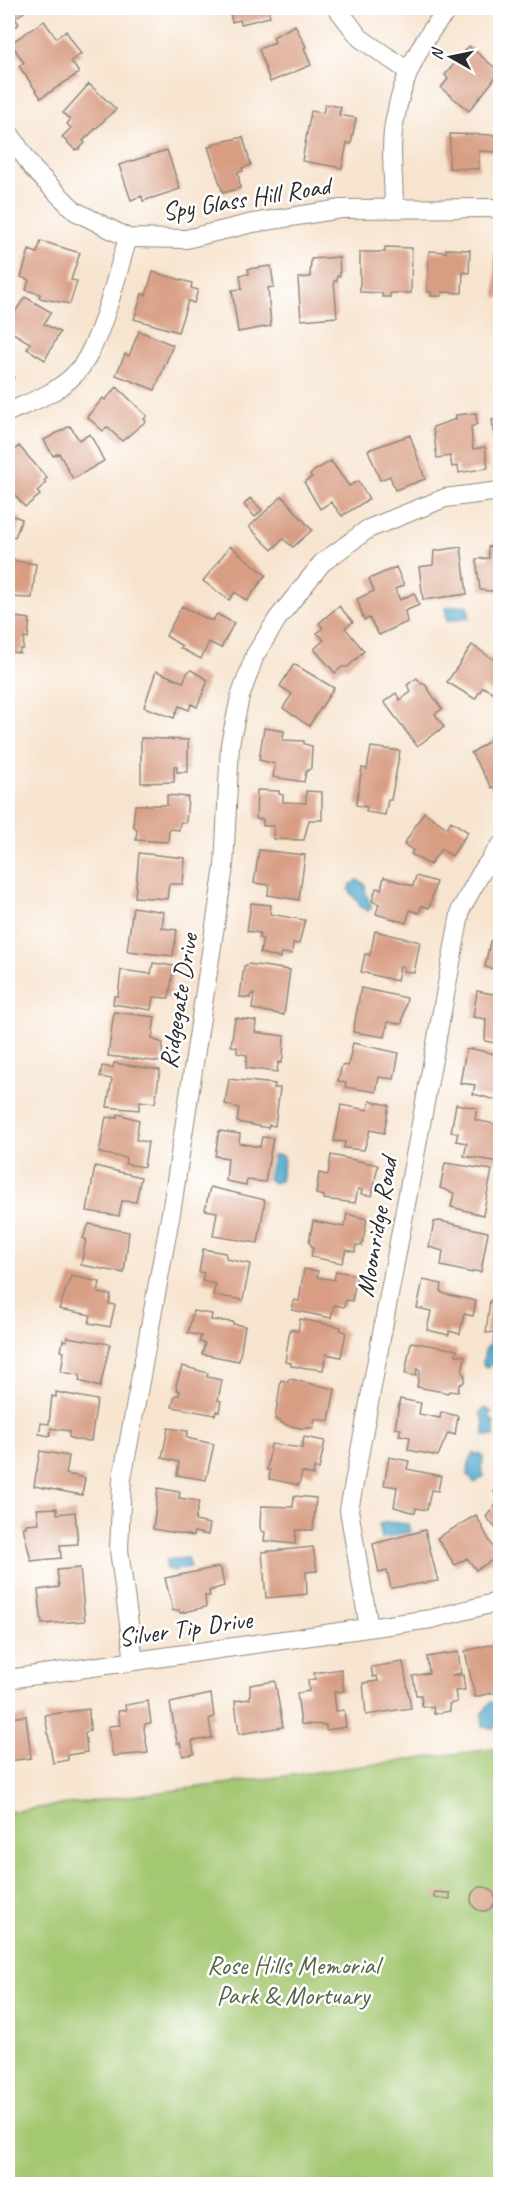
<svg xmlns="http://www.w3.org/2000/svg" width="508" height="2192" viewBox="0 0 508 2192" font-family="Caveat,sans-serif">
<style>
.green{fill:#a4c872;stroke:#687a4e;stroke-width:1.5}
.water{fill:#51accf;stroke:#3e6c7d;stroke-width:1.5}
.building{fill:#d89e84}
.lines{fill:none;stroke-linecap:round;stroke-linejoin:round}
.street-casing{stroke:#91887d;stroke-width:20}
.street{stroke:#fff;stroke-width:18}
.labels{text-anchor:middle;stroke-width:5;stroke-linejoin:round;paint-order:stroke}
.street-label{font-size:26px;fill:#2b2b2b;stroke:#fff}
.park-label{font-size:26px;fill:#556244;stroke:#fff}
</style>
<rect width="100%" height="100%" fill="#fff"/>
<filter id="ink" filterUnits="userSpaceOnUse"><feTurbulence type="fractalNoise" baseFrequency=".0167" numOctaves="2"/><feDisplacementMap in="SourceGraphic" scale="12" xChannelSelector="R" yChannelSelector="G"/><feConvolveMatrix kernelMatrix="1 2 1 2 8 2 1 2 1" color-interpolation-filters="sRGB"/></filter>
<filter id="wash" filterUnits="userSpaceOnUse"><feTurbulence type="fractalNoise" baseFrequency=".008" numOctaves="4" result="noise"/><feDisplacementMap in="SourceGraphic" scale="24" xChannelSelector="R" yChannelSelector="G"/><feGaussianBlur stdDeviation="1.35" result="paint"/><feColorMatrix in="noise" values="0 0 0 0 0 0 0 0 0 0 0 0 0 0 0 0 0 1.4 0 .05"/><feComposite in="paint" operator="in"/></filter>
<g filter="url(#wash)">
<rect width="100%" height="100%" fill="#f7e4cf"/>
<!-- green -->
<path class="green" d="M500 1748V2184H8V1812Z"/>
<!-- water -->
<path class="water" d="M468 605 469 618 447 621 445 608Z
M357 880 365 884 366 894 372 907 368 911 361 907 349 890 350 885Z
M275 1155 282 1156 284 1160 280 1181 273 1183 268 1179 273 1156Z
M495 1333 497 1342H500V1361L486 1367 483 1364 485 1349 489 1346 491 1334Z
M485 1408 492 1412 489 1417 494 1423V1436H484V1422L480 1413Z
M474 1453 478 1455 480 1453 484 1457 481 1468 484 1476 475 1483 468 1476 469 1460Z
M388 1522 408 1524 410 1532 382 1538 379 1524Z
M187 1558 190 1567 173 1571 166 1569V1560Z
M500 1701C501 1709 497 1720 494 1728L483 1727 482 1714 490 1703Z"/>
<g id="blocks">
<!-- building -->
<path class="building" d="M8 8H24L22 9 24 12 15 18 19 24 8 32Z
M229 8H268L270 17 241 24 240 20 232 22Z
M390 8H403L395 14Z
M44 21 56 38 66 31 81 54 71 61 79 73 41 98 19 66 24 63 11 43Z
M295 25 306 47 304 48 311 65 270 82 259 49 275 42 273 37Z
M469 46 500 72 469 111 441 88 448 79 445 75Z
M89 84 116 109 83 141 85 143 79 149 75 150 62 137 71 128 67 124 70 120 63 113Z
M325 104 341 107 339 115 356 118 351 144 347 143 342 168 302 161 311 111 323 113Z
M450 134 499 135 498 152 479 151V169L449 168Z
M243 137 251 165 242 168 243 171 238 172 240 188 223 193 208 147 213 146 212 144Z
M167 150 180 189 143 201 142 196 131 200 119 165Z
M41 241 80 253 71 280 77 281 70 304 39 298 40 294 26 290 29 280 21 277 29 250 37 253Z
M385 247 412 248 411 293H390V297H382V293L360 292V252H385Z
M446 249 470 250 469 273 463 272 462 293 442 292V296H431V292H427L429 251 446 252Z
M495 252H500V298H496L495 295Z
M339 257 340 276H337V281H334L337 317 301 320 298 278 310 277 311 259Z
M271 266 274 287 268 288 271 326 238 332 232 290 242 289 240 275 249 274 248 269Z
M153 272 192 283 191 288 198 290 194 303 188 301 178 332 134 319 142 294 146 295Z
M25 297 51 312 44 324 60 332 45 360 27 349 30 343 8 330V317L11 318Z
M139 331 173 345 155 390 116 375 125 354 129 356Z
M8 360 14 378 8 380Z
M117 387 147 416 144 419 146 421 122 441 107 427 103 431 87 417 103 398 105 400Z
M476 413 477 424 471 427 473 449 485 447 488 468 459 473 458 466 452 467 450 456 437 458 433 427 456 419V415Z
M500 419V452L497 453 492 420Z
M70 426 79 440 90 434 104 461 73 479 59 453 53 456 44 440Z
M410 435 425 479 395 490 390 476 380 480 368 450Z
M19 446 47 478 44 481 46 483 37 491 40 495 25 507 8 487V456Z
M331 461 349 486 358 481 369 499 342 516 331 502 320 509 304 482 312 477 310 475 314 471Z
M282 496 312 530 293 547 283 539 272 550 249 527Z
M250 498 262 510 255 517 244 505Z
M8 514 22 519 15 537 8 535Z
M500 539V592L480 590 476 559 489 558 488 547 494 546V540Z
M230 546 266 575 247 601 235 592 229 600 203 581Z
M461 547 467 594 423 600 419 567 433 565 434 551Z
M8 560 36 564 32 598 8 597Z
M396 567 404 585 395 589 400 600 414 593 419 605 405 611 407 622 379 635 369 618 364 620 357 599 374 591 369 579Z
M182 606 209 620H213L217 614 234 623 221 648 209 642 201 659 180 648 182 646 166 636Z
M339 606 353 622 345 628 364 651 348 667H342L335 673 314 649 324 640 317 633 323 628 319 623Z
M8 616 30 619 28 638H24L23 649H20V653L8 652Z
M472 645 500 664V687L496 694 483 687 475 699 447 682Z
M294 664 334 688 309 726 283 708 292 694 280 686Z
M191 670 208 680 197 707 191 704 189 710 179 706 174 718 144 707 156 671 183 682 188 672Z
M417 678 422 684 424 683 442 709 435 714 444 727 417 746 384 702 396 693 400 700 411 692 407 685Z
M264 728 284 731 283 740 304 741V744L312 746 311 768 306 772 304 782 273 777 275 764 259 760Z
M500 734V783L492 788 471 753Z
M141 738 188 740V772H177V766H174V782L141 783Z
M371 747 400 751 391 800H388L385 815 366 812 367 807 356 805 362 768 367 769Z
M257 790 279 791V794L283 795V802L306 803V791L322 792V820H309L304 840 273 839 274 826H263V819H256Z
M167 795 188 797 186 823 180 822 179 830 169 829 168 842 136 840 137 830 133 825 135 805H167Z
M424 812 447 828 451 821 468 832 452 856 441 849 430 865 411 854 413 850 404 844Z
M259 850 305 855 299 900 268 895 269 885 254 883Z
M139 853 185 858 183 884H169L167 899 135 897Z
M416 876 436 882 429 908 422 906 419 913 410 910 406 923 376 914 379 904 372 901 376 888 381 889 384 877 413 886Z
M251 903 271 905 270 914 305 920 299 944 293 943 292 954 281 953 280 958 260 953 263 939 259 938 260 933 247 931Z
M133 907 164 912 162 928 177 930 173 956 127 951Z
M375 931 420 942 414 973 403 971 404 967 400 966 397 981 361 972 365 954 370 955Z
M490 941H500V986H496L499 970 485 967Z
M153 963 174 966 169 998 153 997 151 1010 113 1004 114 996H118L121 970 151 974Z
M249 964 290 970 284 1015 252 1009 254 994H251L250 998 240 997 244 966Z
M361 988 407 998 402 1024 388 1022 385 1037 353 1032Z
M477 991 498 995 500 1044 485 1041 486 1019 473 1017Z
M114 1012 155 1017 152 1039 163 1043 161 1062 108 1056Z
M235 1018 256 1021 255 1032 284 1036 283 1058 281 1063 278 1062 277 1072 246 1068 247 1055 237 1053V1047L231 1046Z
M353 1043 399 1053 394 1079 379 1077 376 1092 345 1087 346 1083 338 1081 342 1065 348 1066Z
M473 1049 500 1055V1101L473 1094 475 1085 460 1083 466 1050Z
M114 1063 160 1070 155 1103 140 1101 139 1110 107 1107 112 1079 100 1077 102 1066 113 1068Z
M229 1079 275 1084 274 1088H280L275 1126 269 1125 268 1128 237 1122 239 1108 225 1104Z
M370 1101 389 1105 384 1133 370 1130 364 1150 344 1148 345 1142 334 1141 341 1105 368 1110Z
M456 1104 477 1108 475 1120 500 1125V1162L464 1156 467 1143 456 1141 458 1133 451 1132Z
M118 1114 139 1120 136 1140 148 1142 144 1167 125 1164 126 1158 99 1153 106 1117 117 1118Z
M219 1131 240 1134 239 1143 260 1147 262 1137 273 1138 265 1182 247 1180 246 1185 226 1181 228 1158 215 1156Z
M331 1155 378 1165 372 1196 361 1194 362 1190 358 1189 355 1203 324 1199V1196L316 1194 319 1173 328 1175Z
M445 1163 492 1170 483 1215 451 1207 454 1193 440 1188Z
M95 1166 141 1177 136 1202 122 1201 119 1216 87 1211Z
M210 1187 265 1200 258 1243 213 1236 217 1212 205 1210Z
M347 1214 367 1219 362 1246 356 1245 355 1252 346 1250 342 1263 311 1257 313 1248 309 1242 313 1221 344 1227Z
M440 1221 488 1232 481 1272 473 1271 472 1273 441 1266 443 1251 429 1247 434 1222Z
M89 1224 129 1232 124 1273 81 1265 86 1239 83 1238Z
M203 1249 225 1253 227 1259 250 1264 243 1300 213 1295 216 1284 202 1281 204 1273 199 1272Z
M304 1269 318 1271 317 1277 334 1280 336 1271 357 1275 352 1301 346 1300 344 1307 334 1305 331 1318 292 1310 294 1300 299 1301Z
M71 1276 100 1282 98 1293 111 1295 109 1304 115 1305 110 1327 89 1323 91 1315 59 1309Z
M423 1280 442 1284 441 1292 445 1294 476 1301 473 1316 464 1314 460 1334 449 1331V1335L427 1330 431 1311 417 1308Z
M500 1297V1341H497L496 1332 486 1333 490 1300Z
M193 1311 212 1314 211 1320 233 1322V1324L245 1326 239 1361 202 1354 205 1343 199 1342 201 1336 188 1333Z
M300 1319 341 1327 340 1330 346 1332 341 1357 326 1354 323 1370 291 1366V1363L285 1362 290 1329 298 1331Z
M67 1337 110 1344 100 1387 79 1381 80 1375 61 1372 64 1352 61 1351 63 1340 66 1341Z
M411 1342 457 1350 456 1355 465 1356 462 1372 465 1376 464 1382 459 1385 458 1392 449 1391 448 1393 417 1387 420 1370 417 1369 416 1376 405 1374Z
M182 1366 208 1373 207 1377 222 1380 218 1400 221 1401 219 1412 216 1411 215 1415 172 1407 175 1395H179L180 1391 177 1390 176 1385Z
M289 1379 335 1389 329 1421 315 1419 313 1428H301L286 1425 275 1419 281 1380 288 1382Z
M56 1392 97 1400 91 1441 76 1440 69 1437V1431L51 1428 50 1436 39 1434 41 1423 49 1424 52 1396 56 1397Z
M400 1399 421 1403 419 1414 440 1418 441 1412 458 1416 455 1435 448 1433 438 1456 408 1450 410 1437 399 1435 401 1429 395 1428Z
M168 1428 188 1431 186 1437 191 1439 214 1444 206 1480 177 1475 179 1462 162 1458Z
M304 1437 325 1441 319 1469 314 1468 313 1475 302 1472 299 1485 269 1479 270 1470H267L271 1444 302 1448Z
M40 1451 69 1456 66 1474 85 1478 82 1495 34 1486Z
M389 1457 409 1461 407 1469 441 1476 438 1491 431 1490 427 1510 416 1508 415 1513 394 1507 397 1487 384 1485Z
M500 1485V1533L486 1517 500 1499 494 1492Z
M158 1488 180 1492 179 1498 199 1501 195 1521 210 1524 208 1535 194 1532 193 1536 153 1529Z
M294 1496 316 1498 313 1530H296L295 1544 264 1541 265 1532 261 1531 260 1526 261 1506 293 1507Z
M57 1508V1514L75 1512 78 1544 60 1545 61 1558 31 1561 23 1527H26V1524L39 1523 37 1509Z
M476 1515 498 1557 476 1570 467 1558 455 1565 437 1538Z
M425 1530 438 1581 391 1588 387 1571 379 1573 373 1544Z
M313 1547 317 1571 306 1572 307 1594 266 1598 262 1552Z
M218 1567 221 1569 224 1586 209 1591 210 1596H205L206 1607 180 1613 179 1610 173 1611 165 1578Z
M80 1568 85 1621 42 1624 38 1590 59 1587 57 1570Z
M498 1643 500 1655V1691L475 1697 465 1651Z
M458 1652 461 1673 451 1675H463L465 1690 455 1691 457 1702 449 1704 450 1711 434 1714 433 1707 422 1706 421 1695H416L413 1676 429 1673 427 1657Z
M403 1662 411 1708 366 1715 363 1683 378 1681 377 1676 373 1677 371 1667Z
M341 1669 344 1691 334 1692 336 1711 344 1710 346 1727 326 1730V1725L301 1724 297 1693 309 1691 308 1680 315 1679 314 1673Z
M275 1681 283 1727 239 1734 235 1701 250 1699V1685Z
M211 1694 214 1717 209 1719 212 1738 192 1741 194 1754 183 1756 180 1743H177L170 1703Z
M148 1701 151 1723 145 1724 144 1729 148 1753 113 1756 108 1726 120 1725 118 1711 126 1710 125 1705Z
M89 1709 90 1731 85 1733 87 1752 68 1755V1760L53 1763 45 1715Z
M26 1716 31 1758 8 1761V1718Z
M471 1899a12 12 0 1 1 24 0a12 12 0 1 1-24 0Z
M434 1892 450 1893V1899L434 1898Z"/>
</g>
</g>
<g filter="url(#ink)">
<use href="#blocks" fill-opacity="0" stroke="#91887d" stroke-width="1.5"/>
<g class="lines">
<!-- street casing -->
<g class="street-casing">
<path id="street" d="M337 8 360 38 408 71
M8 131 33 169 75 211 128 238 186 239 253 223 341 209 500 208
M394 207C394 179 389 146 395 119 402 79 422 36 450 8
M8 412C31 402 57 393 75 374 100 350 117 272 128 238
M369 1628 349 1510 461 909 481 873 500 846
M134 1661 119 1550 122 1479 172 1207 224 867 230 744 240 697 255 655 278 618 322 563 368 529 445 498 500 491
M8 1679 431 1619 494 1603 500 1598"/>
</g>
<!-- street -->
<use href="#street" class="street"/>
</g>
</g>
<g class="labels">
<!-- street labels -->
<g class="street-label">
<text transform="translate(246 198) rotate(-9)" y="9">Spy Glass Hill Road</text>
<text transform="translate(178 1001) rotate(-81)" y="9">Ridgegate Drive</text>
<text transform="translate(376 1227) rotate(-80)" y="9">Moonridge Road</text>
<text transform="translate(185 1628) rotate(-8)" y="9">Silver Tip Drive</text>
</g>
<!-- park labels -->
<g class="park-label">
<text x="293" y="1974">Rose Hills Memorial<tspan x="293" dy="30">Park &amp; Mortuary</tspan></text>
</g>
</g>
<!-- margin -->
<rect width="508" height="2192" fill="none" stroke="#fff" stroke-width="30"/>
<!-- north arrow -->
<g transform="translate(451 57) rotate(279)" stroke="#ffffff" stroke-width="4.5" paint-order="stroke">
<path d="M0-4.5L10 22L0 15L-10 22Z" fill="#2b2b2b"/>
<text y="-9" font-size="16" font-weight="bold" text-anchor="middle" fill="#2b2b2b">N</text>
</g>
</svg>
